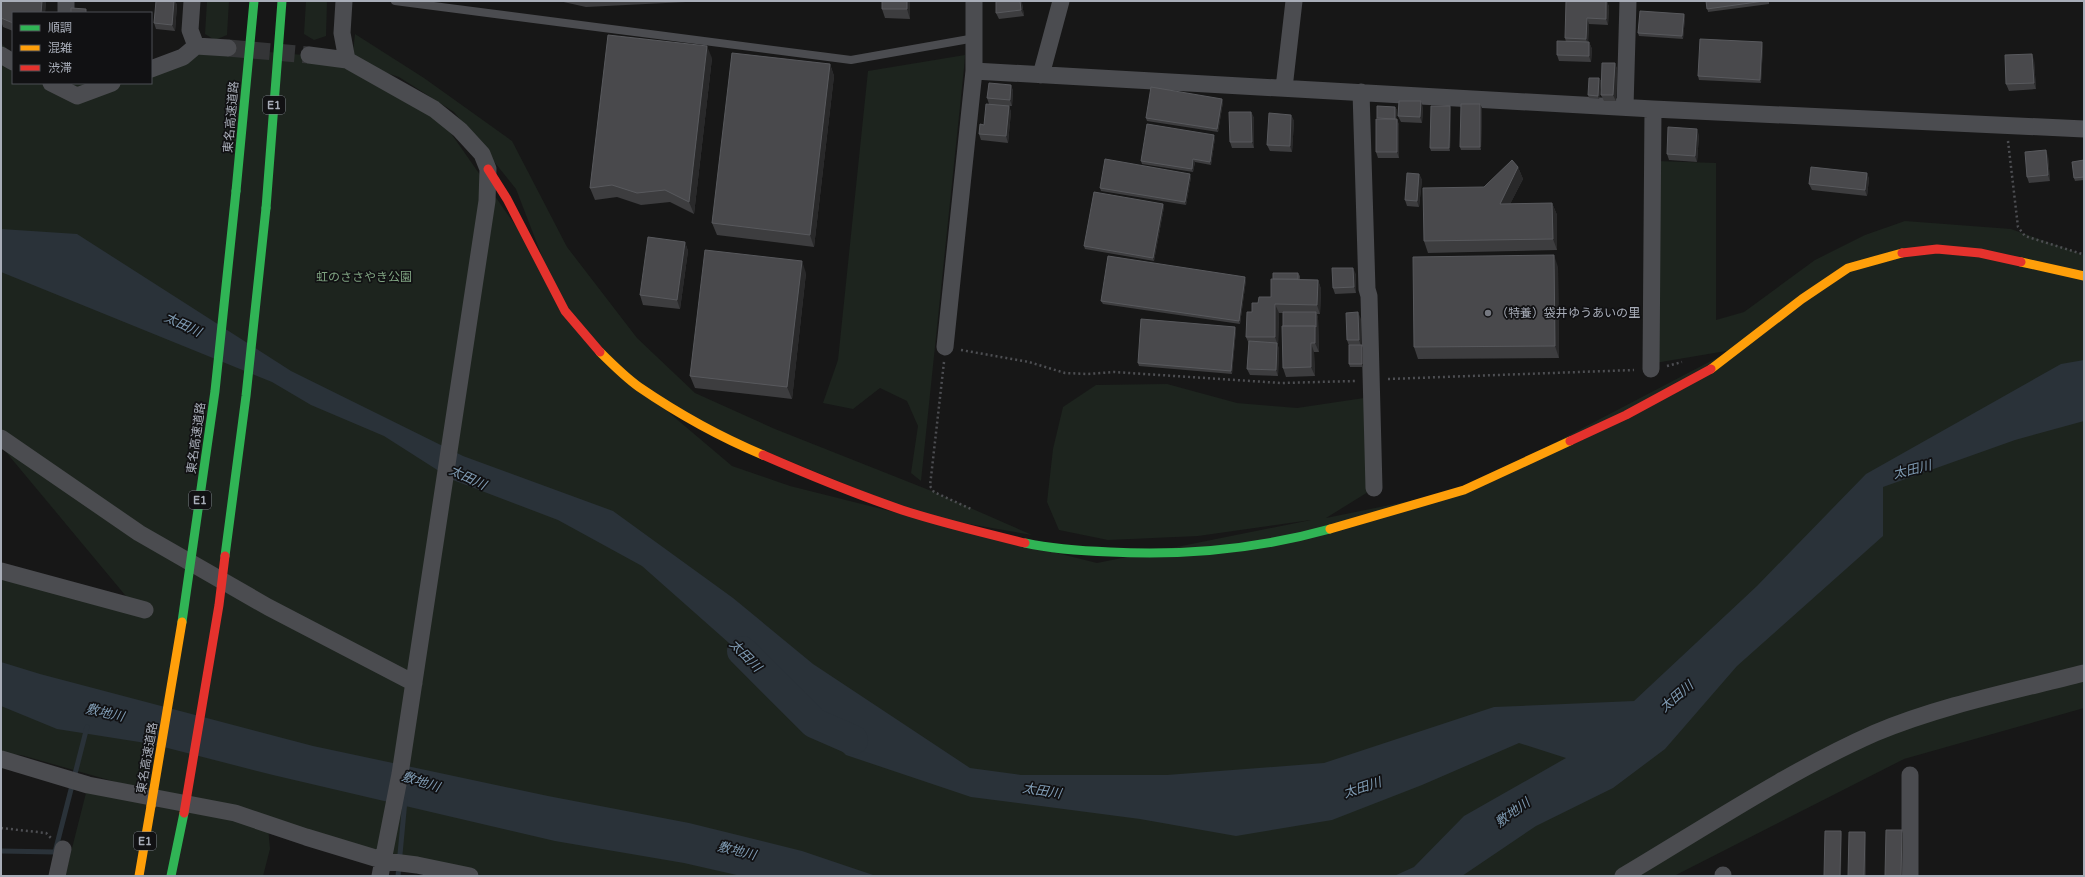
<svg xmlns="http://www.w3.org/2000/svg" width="2085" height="877" viewBox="0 0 2085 877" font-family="'Varela Round','Noto Sans JP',sans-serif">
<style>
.green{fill:#1d241e}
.water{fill:#2a3239}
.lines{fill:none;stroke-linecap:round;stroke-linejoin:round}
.stream{stroke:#2a3239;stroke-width:5}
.river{stroke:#2a3239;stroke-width:30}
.street-tunnel{stroke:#343537;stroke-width:17;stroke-dasharray:17 8;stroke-linecap:butt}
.path{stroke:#4d4e52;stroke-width:2.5;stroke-dasharray:2 3;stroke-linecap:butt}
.lane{stroke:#4b4c50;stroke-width:8}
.street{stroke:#4b4c50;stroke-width:17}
.fast{stroke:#30b455;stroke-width:9}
.slow{stroke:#ff9f0a;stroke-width:9}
.jam{stroke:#e5322d;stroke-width:9}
.fast-bridge{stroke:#30b455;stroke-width:9}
.slow-bridge{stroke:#ff9f0a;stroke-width:9}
.jam-bridge{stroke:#e5322d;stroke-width:9}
.wall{fill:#3d3d3f}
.shaded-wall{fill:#29292a}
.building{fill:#49494c;stroke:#58595d}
.poi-dot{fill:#757880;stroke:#111113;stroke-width:1.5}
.labels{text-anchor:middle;stroke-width:3.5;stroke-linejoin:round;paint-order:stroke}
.shield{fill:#111113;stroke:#7b7e86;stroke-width:1}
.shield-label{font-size:11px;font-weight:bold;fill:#a8adb8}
.street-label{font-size:12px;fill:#a8adb8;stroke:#111113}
.park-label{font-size:12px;fill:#7fa381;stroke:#111113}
.poi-label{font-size:12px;fill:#a8adb8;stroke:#111113;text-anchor:start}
.water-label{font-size:13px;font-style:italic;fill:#7f9bb3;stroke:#111113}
</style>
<rect width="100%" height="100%" fill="#171717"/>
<!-- green -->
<path class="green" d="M207 1H229L227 35 215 40 205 34Z
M306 1H327L326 36 314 40 304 34Z
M355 34 424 78 512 141 567 247 637 338 695 393 775 429 934 492 1032 535 923 516 706 427 621 372 732 466 790 486 1097 563 1311 520 1198 536 1108 540 1059 530 1047 502 1053 449 1063 407 1096 385 1167 384 1237 403 1297 408 1364 398 1368 492 1326 518 1464 490 1732 350 1655 363 1657 161 1716 163V320L1744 312 1815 260 1865 235 1905 221 2011 229 2084 255V708L1904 759 1674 876H459L268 827 270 849 263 876H65L88 785 200 806 21 755 1 754V571L135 607 1 446V43L13 54V83H151V66L196 46 339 58 434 109 548 272 516 189 454 112 399 77 352 62Z
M965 55 964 68 921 481 911 473 918 426 907 401 880 388 853 409 823 403 838 360 868 71Z"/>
<!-- water -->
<path class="water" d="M1 229 77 234 291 371 463 456 613 511 733 598 813 664 970 768 1021 775H1167L1324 763 1494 707 1634 701 1757 586 1866 474 2061 364 2084 360V421L2015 440 1883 487V536L1737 666 1665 749 1613 788 1536 826 1462 876H1394L1414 867 1464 816 1566 758 1519 743 1422 785 1332 820 1236 836 1140 819 971 797 846 755 772 681 642 566 558 520 453 480 384 436 311 405 272 382 1 272Z
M1 662 40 674 313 746 548 796 689 823 802 851 876 876H741L684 863 555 841 273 775 152 744 57 729 1 706Z"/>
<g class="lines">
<!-- stream -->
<path class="stream" d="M1 851 55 852 87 727
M398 876 405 800"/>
<!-- river -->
<path class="river" d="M742 651 814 723 853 740"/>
<!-- street-tunnel -->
<path class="street-tunnel" d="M228 48 309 55"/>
<!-- path -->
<path class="path" d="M2008 141 2018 227 2025 236 2082 254
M961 350 1029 362 1065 373 1088 374 1114 372 1281 383 1355 381
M944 362 930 486 934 492 971 509
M1667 366 1682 362
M1388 379 1634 370
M1 828 46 833 51 838"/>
<!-- lane -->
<path class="lane" d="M395 1 851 60 975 38"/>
<!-- street -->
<path class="street" d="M192 1 190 30 196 46
M344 1 342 33 347 60 434 109 460 130 482 154 488 169 487 201 400 774 380 876
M66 13V1
M1 55 13 62
M309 55 347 60
M151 69 183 57 196 46 228 48
M974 71 1653 109 2084 129
M1041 75 1061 1
M51 83 77 96 112 83
M1284 88 1294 1
M1361 92 1367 289 1369 296 1374 488
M1625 107 1628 1
M945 347 974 71V1
M1651 369 1653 109
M1 438 139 533 268 607 414 683
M1 571 145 610
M1 759 88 785 235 813 306 837 385 861 417 865 470 876
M1910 775V876
M1723 875V876
M57 876 63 849
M1623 876C1704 828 1789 771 1875 733 1942 705 2014 691 2084 673"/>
<!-- fast -->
<path class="fast" d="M236 191 254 1
M266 208 282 1
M1025 543C1053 549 1082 551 1110 552 1185 556 1258 549 1330 529
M171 876 184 813"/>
<!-- slow -->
<path class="slow" d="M2021 262 2084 276
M600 352C612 364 625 377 639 387 677 413 720 437 763 455
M1711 369 1802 299 1848 268 1902 253
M1330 529 1464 490 1570 441
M139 876 151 806"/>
<!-- jam -->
<path class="jam" d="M488 169 507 199 565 311 600 352
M1902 253 1937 249 1980 253 2021 262
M1570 441 1626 415 1711 369
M763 455C809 475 855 494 902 510 942 523 984 533 1025 543"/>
<!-- fast-bridge -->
<path class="fast-bridge" d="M225 556 246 396 266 208
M182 622 215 391 236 191"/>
<!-- slow-bridge -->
<path class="slow-bridge" d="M151 806 182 622"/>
<!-- jam-bridge -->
<path class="jam-bridge" d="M184 813 219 605 225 556"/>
</g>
<!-- wall -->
<path class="wall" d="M1 1H46L45 13H13V31L3 27 1 21Z
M156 1H175L177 5 175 31 156 29 154 23Z
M559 1H686V2L586 7Z
M910 1V19L885 18 882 9Z
M978 1H988L978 2Z
M1607 1 1609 7 1608 25 1589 24 1588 42H1589L1592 49 1591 62 1559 61 1557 55 1566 42 1565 38Z
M1706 1H1769V4L1708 12Z
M1022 3 1024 16 999 19 996 13Z
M1684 14 1685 18 1683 39 1639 36 1638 33Z
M1763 46 1761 83 1699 80 1698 76Z
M712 58 694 214 670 202 641 205 617 197 595 200 590 188Z
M2034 60 2036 89 2009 91 2006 84Z
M1615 63 1617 69 1616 101H1604L1601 95Z
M830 64 834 76 814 247 717 235 712 223Z
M1599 78 1601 81 1599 99 1589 98 1588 95Z
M1011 85 1013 91 1012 106H1009L1011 112 1008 143 981 140 979 134 984 125 989 104 987 98Z
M1222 99 1223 102 1218 132 1147 121 1146 118Z
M1480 104 1482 108 1481 150H1461L1460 147Z
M1395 107 1397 110 1396 119H1397L1399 125V158H1378L1376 152Z
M1423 107 1422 123 1401 122 1398 116Z
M1451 109 1450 151H1431L1430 148Z
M1251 112 1254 118V148H1232L1230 142Z
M1291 115 1294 121 1292 152 1270 151 1267 145Z
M1699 135 1697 162 1669 160 1667 154Z
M1215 138 1211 165 1195 162 1193 172 1142 164 1141 161Z
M2048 156 2050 181 2029 183 2027 177Z
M2084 160V180L2075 181 2074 178Z
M1518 167 1523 179 1510 204 1552 203 1557 215V250L1428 253 1424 241 1484 187Z
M1867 173 1869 179 1867 196 1812 190 1809 184Z
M1419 174 1422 180 1419 207 1407 206 1405 200Z
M1191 177 1186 205 1101 191 1100 188Z
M1163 204 1164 207 1154 261 1085 249 1084 246Z
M685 242 688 251 680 309 643 305 640 295Z
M1558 267 1559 358 1418 359 1414 347Z
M806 273 792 399 695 388 690 376Z
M1298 273 1300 276V279L1318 280 1321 289 1320 314H1317L1318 318 1319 352H1314L1315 376 1286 377 1283 368V313H1279L1278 346 1279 349 1278 376 1250 375 1247 369 1249 344 1246 337 1252 312 1258 303 1271 297 1273 279Z
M1356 274V293L1335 294 1333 288Z
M1246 280 1240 324 1103 304 1101 301Z
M1361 319V345L1363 348V367H1350L1349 364V346L1347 340Z
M1235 327 1236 330 1232 374 1139 366 1138 363Z"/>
<!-- shaded-wall -->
<path class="shaded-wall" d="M42 1H46L45 13H41Z
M174 1H175L177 5 175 31 172 25Z
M907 1H910V19L907 9Z
M1020 1H1022V3L1024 16 1021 10Z
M1607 1 1609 7 1608 25 1606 19Z
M1684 14 1685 18 1683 39 1682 36Z
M1587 18 1589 24 1588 45 1586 39Z
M1589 42 1592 49 1591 62 1589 56Z
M1762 42 1763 46 1761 83 1760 80Z
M707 46 712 58 694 214 689 202Z
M2032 54 2034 60 2036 89 2034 83Z
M1615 63 1617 69 1616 101 1613 95Z
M830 64 834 76 814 247 810 235Z
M1599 78 1601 81 1599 99 1598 96Z
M1011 85 1013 91 1012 106 1010 100Z
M1222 99 1223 102 1218 132 1217 129Z
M1421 101 1423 107 1422 123 1420 117Z
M1480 104 1482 108 1481 150 1480 147Z
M1009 106 1011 112 1008 143 1006 136Z
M1450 106 1451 109 1450 151 1449 148Z
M1395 107 1397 110 1396 122 1395 119Z
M1251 112 1254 118V148L1252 142Z
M1291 115 1294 121 1292 152 1290 146Z
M1397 119 1399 125V158L1397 152Z
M1697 129 1699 135 1697 162 1695 156Z
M1214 135 1215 138 1211 165 1210 162Z
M2046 150 2048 156 2050 181 2048 175Z
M1193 159 1195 162 1193 172 1192 169Z
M1518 167 1523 179 1504 216 1500 204Z
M1867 173 1869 179 1867 196 1865 190Z
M1190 174 1191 177 1186 205 1185 202Z
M1419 174 1422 180 1419 207 1417 201Z
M1552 203 1557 215V250L1553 239Z
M1163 204 1164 207 1154 261 1153 258Z
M685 242 688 251 680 309 677 300Z
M1554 255 1558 267 1559 358 1555 346Z
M802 261 806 273 792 399 787 387Z
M1353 268 1356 274V293L1354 287Z
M1245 277 1246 280 1240 324 1239 321Z
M1318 280 1321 289 1320 314 1317 305Z
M1275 304 1279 313 1278 346 1279 349 1278 376 1276 370 1277 343 1275 337Z
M1316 312 1318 318 1319 352 1315 343Z
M1358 312 1361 319V346L1359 340Z
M1235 327 1236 330 1232 374 1231 371Z
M1311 343 1314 352 1315 376 1311 367Z
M1362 345 1363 348V367L1362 364Z
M1902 830 1903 833 1902 876H1901Z
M1841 831 1842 834 1841 876H1840Z
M1865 832 1866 835V876H1864Z"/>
<!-- building -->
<path class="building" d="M1 1H42L41 13H13V23L1 18Z
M156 1H174L172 25 154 23Z
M882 1H907V9H882Z
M996 1H1020L1021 10 996 13Z
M1566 1H1606V19L1587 18 1586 39 1565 38Z
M1706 1H1764L1707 9Z
M71 8 86 9V13H71Z
M1640 11 1684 14 1682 36 1638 33Z
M608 35 707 46 689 202 665 190 637 193 612 185 590 188Z
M1700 39 1762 42 1760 80 1698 76Z
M1557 41 1589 42V56L1557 55Z
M732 53 830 64 810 235 712 223Z
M2032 54 2034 83 2006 84 2005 55Z
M1602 63H1615L1613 95H1601Z
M1589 78H1599L1598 96 1588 95Z
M989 83 1011 85 1010 100 987 98Z
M1151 87 1222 99 1217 129 1146 118Z
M1399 101H1421L1420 117 1398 116Z
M986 104 1009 106 1006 136 979 134 980 124 984 125Z
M1461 104H1480V147H1460Z
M1377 106 1395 107V119L1377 118Z
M1431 106H1450L1449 148H1430Z
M1229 112H1251L1252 142H1230Z
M1269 113 1291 115 1290 146 1267 145Z
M1376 119H1397V152H1376Z
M1147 124 1214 135 1210 162 1193 159 1192 169 1141 161Z
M1668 127 1697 129 1695 156 1667 154Z
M2046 150 2048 175 2027 177 2025 152Z
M1105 159 1190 174 1185 202 1100 188Z
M1512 160 1518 167 1500 204 1552 203 1553 239 1424 241 1423 188 1484 187Z
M2084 160V177L2074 178 2072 162Z
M1811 167 1867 173 1865 190 1809 184Z
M1407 173 1419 174 1417 201 1405 200Z
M1094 192 1163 204 1153 258 1084 246Z
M648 237 685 242 677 300 640 295Z
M705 250 802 261 787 387 690 376Z
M1554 255 1555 346 1414 347 1413 257Z
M1108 256 1245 277 1239 321 1101 301Z
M1332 268H1353L1354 287 1333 288Z
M1273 273H1298V279H1273Z
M1271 279 1318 280 1317 305 1275 304V337H1246L1247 312H1252V303H1258L1259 297H1271Z
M1283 312H1316V327L1315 326H1283Z
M1358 312 1359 340H1347L1346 313Z
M1141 319 1235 327 1231 371 1138 363Z
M1282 326H1315V343H1311V367L1283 368Z
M1249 341 1277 343 1276 370 1247 369Z
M1349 345H1362V364H1349Z
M1886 830H1902L1901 876H1885Z
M1825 831H1841L1840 876H1824Z
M1849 832H1865L1864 876H1848Z"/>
<!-- markers -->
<circle class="poi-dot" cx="1488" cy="313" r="4"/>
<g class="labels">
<!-- shield labels -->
<g class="shield">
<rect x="263" y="96" width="22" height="18" rx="3"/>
<rect x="189" y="491" width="22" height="18" rx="3"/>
<rect x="134" y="832" width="22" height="18" rx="3"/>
</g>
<g class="shield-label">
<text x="274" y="109">E1</text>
<text x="200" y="504">E1</text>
<text x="145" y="845">E1</text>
</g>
<!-- street labels -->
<g class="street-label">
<text transform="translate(231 117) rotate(-85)" y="4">東名高速道路</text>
<text transform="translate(196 438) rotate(-82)" y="4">東名高速道路</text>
<text transform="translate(147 758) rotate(-80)" y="4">東名高速道路</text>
</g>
<!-- park labels -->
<g class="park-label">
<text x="364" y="281">虹のささやき公園</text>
</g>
<!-- poi labels -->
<g class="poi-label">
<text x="1496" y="317">（特養）袋井ゆうあいの里</text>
</g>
<!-- water labels -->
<g class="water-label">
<text transform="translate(183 324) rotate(25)" y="5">太田川</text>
<text transform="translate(1912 469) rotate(-14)" y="5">太田川</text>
<text transform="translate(468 477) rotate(25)" y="5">太田川</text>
<text transform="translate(746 655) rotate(45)" y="5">太田川</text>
<text transform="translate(1676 696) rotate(-41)" y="5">太田川</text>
<text transform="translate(105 712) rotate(13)" y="5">敷地川</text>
<text transform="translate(421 781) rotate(18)" y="5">敷地川</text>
<text transform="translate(1362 787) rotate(-18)" y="5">太田川</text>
<text transform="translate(1042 790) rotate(9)" y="5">太田川</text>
<text transform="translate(1512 812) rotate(-36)" y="5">敷地川</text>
<text transform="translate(737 850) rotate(14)" y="5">敷地川</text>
</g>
</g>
<!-- border -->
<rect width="2085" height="877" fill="none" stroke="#a8adb8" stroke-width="4"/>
<!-- legend -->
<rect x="12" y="12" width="140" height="72" fill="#111113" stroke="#4d4f55"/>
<rect x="20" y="25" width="20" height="6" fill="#30b455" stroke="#4d4f55"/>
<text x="48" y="32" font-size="12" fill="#a8adb8">順調</text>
<rect x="20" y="45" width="20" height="6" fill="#ff9f0a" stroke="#4d4f55"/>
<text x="48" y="52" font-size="12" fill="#a8adb8">混雑</text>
<rect x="20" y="65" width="20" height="6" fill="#e5322d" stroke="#4d4f55"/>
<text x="48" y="72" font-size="12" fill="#a8adb8">渋滞</text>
</svg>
